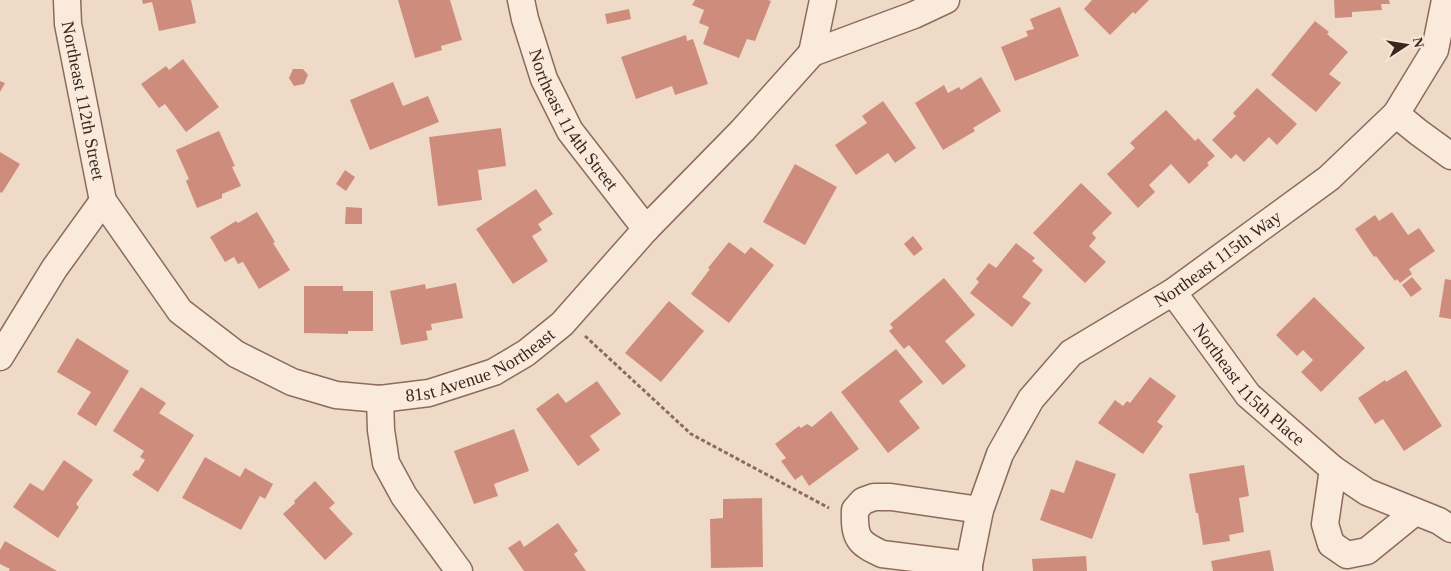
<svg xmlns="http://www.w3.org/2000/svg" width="1451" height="571" viewBox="0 0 1451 571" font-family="'Times New Roman',serif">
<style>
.building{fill:#ce8c7c}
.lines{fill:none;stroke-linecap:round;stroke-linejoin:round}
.street-casing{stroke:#8c6b5c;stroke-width:29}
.path{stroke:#8c6b5c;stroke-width:3;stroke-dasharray:4 2.5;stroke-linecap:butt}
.street{stroke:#faeadb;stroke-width:26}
.labels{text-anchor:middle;stroke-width:4;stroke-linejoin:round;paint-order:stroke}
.street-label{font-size:18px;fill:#3c2720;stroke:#f7e6d7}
</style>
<rect width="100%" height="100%" fill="#efdac7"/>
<!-- building -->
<path class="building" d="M142 0H191L196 23 159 31 152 2 143 4Z
M398 0H450L462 40 441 46 442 50 415 58Z
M695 0H768L771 1 755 41 747 39 739 58 703 44 709 27 699 23 704 10 692 5Z
M1092 0H1149L1135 14 1133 12 1110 35 1084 9Z
M1334 0H1389L1390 4H1381L1382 10 1352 12V17L1335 18Z
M1060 7 1079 56 1015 81 1001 47 1028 36 1026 31 1034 29 1030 19Z
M629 9 631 19 607 24 605 14Z
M1315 21 1329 32 1327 34 1348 52 1329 74 1341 83 1316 112 1271 75Z
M686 35 687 41 693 39 708 84 675 95 672 86 636 99 621 57Z
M183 59 219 107 186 132 165 104 159 108 141 84 166 66 169 70Z
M293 69H303L308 75 304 84 294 86 289 78Z
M981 77 1001 111 973 128 975 131 943 150 915 103 944 85 948 93 959 87 961 90Z
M0 81 5 83 0 92Z
M393 82 403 106 428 96 439 122 370 150 350 100Z
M1257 88 1297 124 1277 145 1269 137 1244 162 1236 154 1231 159 1212 140 1236 116 1233 113Z
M883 101 916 148 895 163 888 153 856 175 835 145 867 123 862 116Z
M1166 110 1195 141 1198 138 1215 156 1207 163 1209 165 1189 184 1171 164 1149 185 1155 192 1138 208 1107 174 1135 148 1130 143Z
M501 128 506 166 478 170 482 200 438 206 429 137Z
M219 131 235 166 232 167 241 186 222 194V198L197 208 186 181 189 179 176 150Z
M0 152 20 164 2 193 0 192Z
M795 164 837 187 805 245 763 222Z
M345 170 355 177 346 191 336 184Z
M1081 183 1112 213 1092 233 1096 238 1089 246 1106 262 1085 283 1033 233Z
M536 189 553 214 538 224 542 230 532 236 548 261 513 284 476 229Z
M346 207 362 208V224H345Z
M257 212 275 242 273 243 290 270 259 289 243 262 238 264 234 257 225 262 210 237 236 221 238 223Z
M1392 212 1408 235 1419 228 1435 251 1409 269 1412 274 1400 283 1397 279 1395 281 1376 256 1374 257 1355 229 1375 215 1379 221Z
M913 236 923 249 914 256 904 244Z
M729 242 745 254 751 247 774 265 729 323 691 294 710 269 708 268Z
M1016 243 1035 258 1032 261 1043 270 1022 297 1031 303 1012 327 970 293 979 282 976 279 989 263 996 268Z
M1412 277 1422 289 1411 297 1402 285Z
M944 278 975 315 945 341 966 366 943 385 909 345 904 349 889 331 893 328 890 324Z
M1445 279 1451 280V319L1439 317Z
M456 283 463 318 431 324 432 330 426 331 428 340 401 345 390 291 425 284 426 289Z
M304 286H343V291H373V331H348V334L304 333Z
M1314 297 1365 348 1321 392 1301 372 1313 360 1303 350 1297 356 1276 335Z
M669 301 704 331 661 382 625 353Z
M77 338 129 371 96 426 77 414 91 392 57 372Z
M896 349 923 382 899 401 920 428 888 453 841 392Z
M1406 370 1442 426 1404 451 1383 419 1375 424 1358 398 1385 380 1386 382Z
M1150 377 1176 396 1157 422 1163 426 1143 454 1098 423 1115 400 1123 406 1127 401 1130 403Z
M597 381 621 414 590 436 600 450 578 466 536 409 558 393 566 403Z
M141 387 166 403 159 413 194 435 158 492 132 475 136 470 138 471 145 460 140 457 144 451 113 431Z
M831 411 859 449 809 486 802 475 795 480 781 461 786 458 775 444 799 426 801 428 807 424 812 427Z
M514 429 529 471 494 484 498 496 474 504 454 451Z
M205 457 240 477 245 468 273 484 265 499 260 496 241 530 182 498Z
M64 460 93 480 76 504 79 507 58 538 13 507 30 483 43 491Z
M1076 460 1116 474 1092 539 1040 520 1051 489 1064 493Z
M1244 465 1249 496 1239 498 1244 532 1229 535 1230 541 1203 545 1198 513H1196L1189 474Z
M315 481 335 503 329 508 353 534 325 560 283 514 295 503 294 501Z
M762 498 763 567 711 568 710 519 723 518V499Z
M558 523 578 551 574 554 586 571H524L508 548 520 540 524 547Z
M5 541 57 571H9L10 569 0 564V550Z
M1270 550 1274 571H1213L1211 561Z
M1086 556 1087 571H1033L1032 559Z"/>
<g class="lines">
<!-- street casing -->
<g class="street-casing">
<g id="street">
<path id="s1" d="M67 0 68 24 103 201 180 311 236 354 292 382 336 395 380 399 429 393 494 372 526 353 562 324 646 229 743 130 812 53 914 15 946 0"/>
<path id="s2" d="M521 0 525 19 544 79 570 131 646 229"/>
<path d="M812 53 823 0"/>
<path d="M1396 114 1418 132 1451 156"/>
<path id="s3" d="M1173 292 1248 395 1333 469 1367 492 1439 521 1451 529"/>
<path d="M0 357 54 269 103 201"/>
<path d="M380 399 381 430 386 463 404 496 459 571"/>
<path d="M1333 469 1325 524 1331 544 1347 555 1367 551 1415 512"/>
<path d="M969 565 882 554C858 543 854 538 855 510L863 501 874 497H891L980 510"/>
<path id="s4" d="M969 571V565L980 510 1000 454 1031 399 1071 353 1173 292 1329 178 1396 114 1435 50 1445 0"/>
</g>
</g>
<!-- path -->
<path class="path" d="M585 336 691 434 829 508"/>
<!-- street -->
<use href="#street" class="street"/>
</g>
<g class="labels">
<!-- street labels -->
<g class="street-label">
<text dy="6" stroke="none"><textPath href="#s1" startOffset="102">Northeast 112th Street</textPath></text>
<text dy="6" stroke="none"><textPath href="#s2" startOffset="132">Northeast 114th Street</textPath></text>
<text dy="6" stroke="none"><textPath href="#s4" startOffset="420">Northeast 115th Way</textPath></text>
<text dy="6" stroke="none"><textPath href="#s1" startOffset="669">81st Avenue Northeast</textPath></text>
<text dy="6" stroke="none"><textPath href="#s3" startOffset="120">Northeast 115th Place</textPath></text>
</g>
</g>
<!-- north arrow -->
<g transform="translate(1406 45) rotate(78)" stroke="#f7e6d7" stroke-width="4" paint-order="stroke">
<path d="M0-4L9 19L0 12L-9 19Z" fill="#3c2720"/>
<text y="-8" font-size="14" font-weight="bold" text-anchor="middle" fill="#3c2720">N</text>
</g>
</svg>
